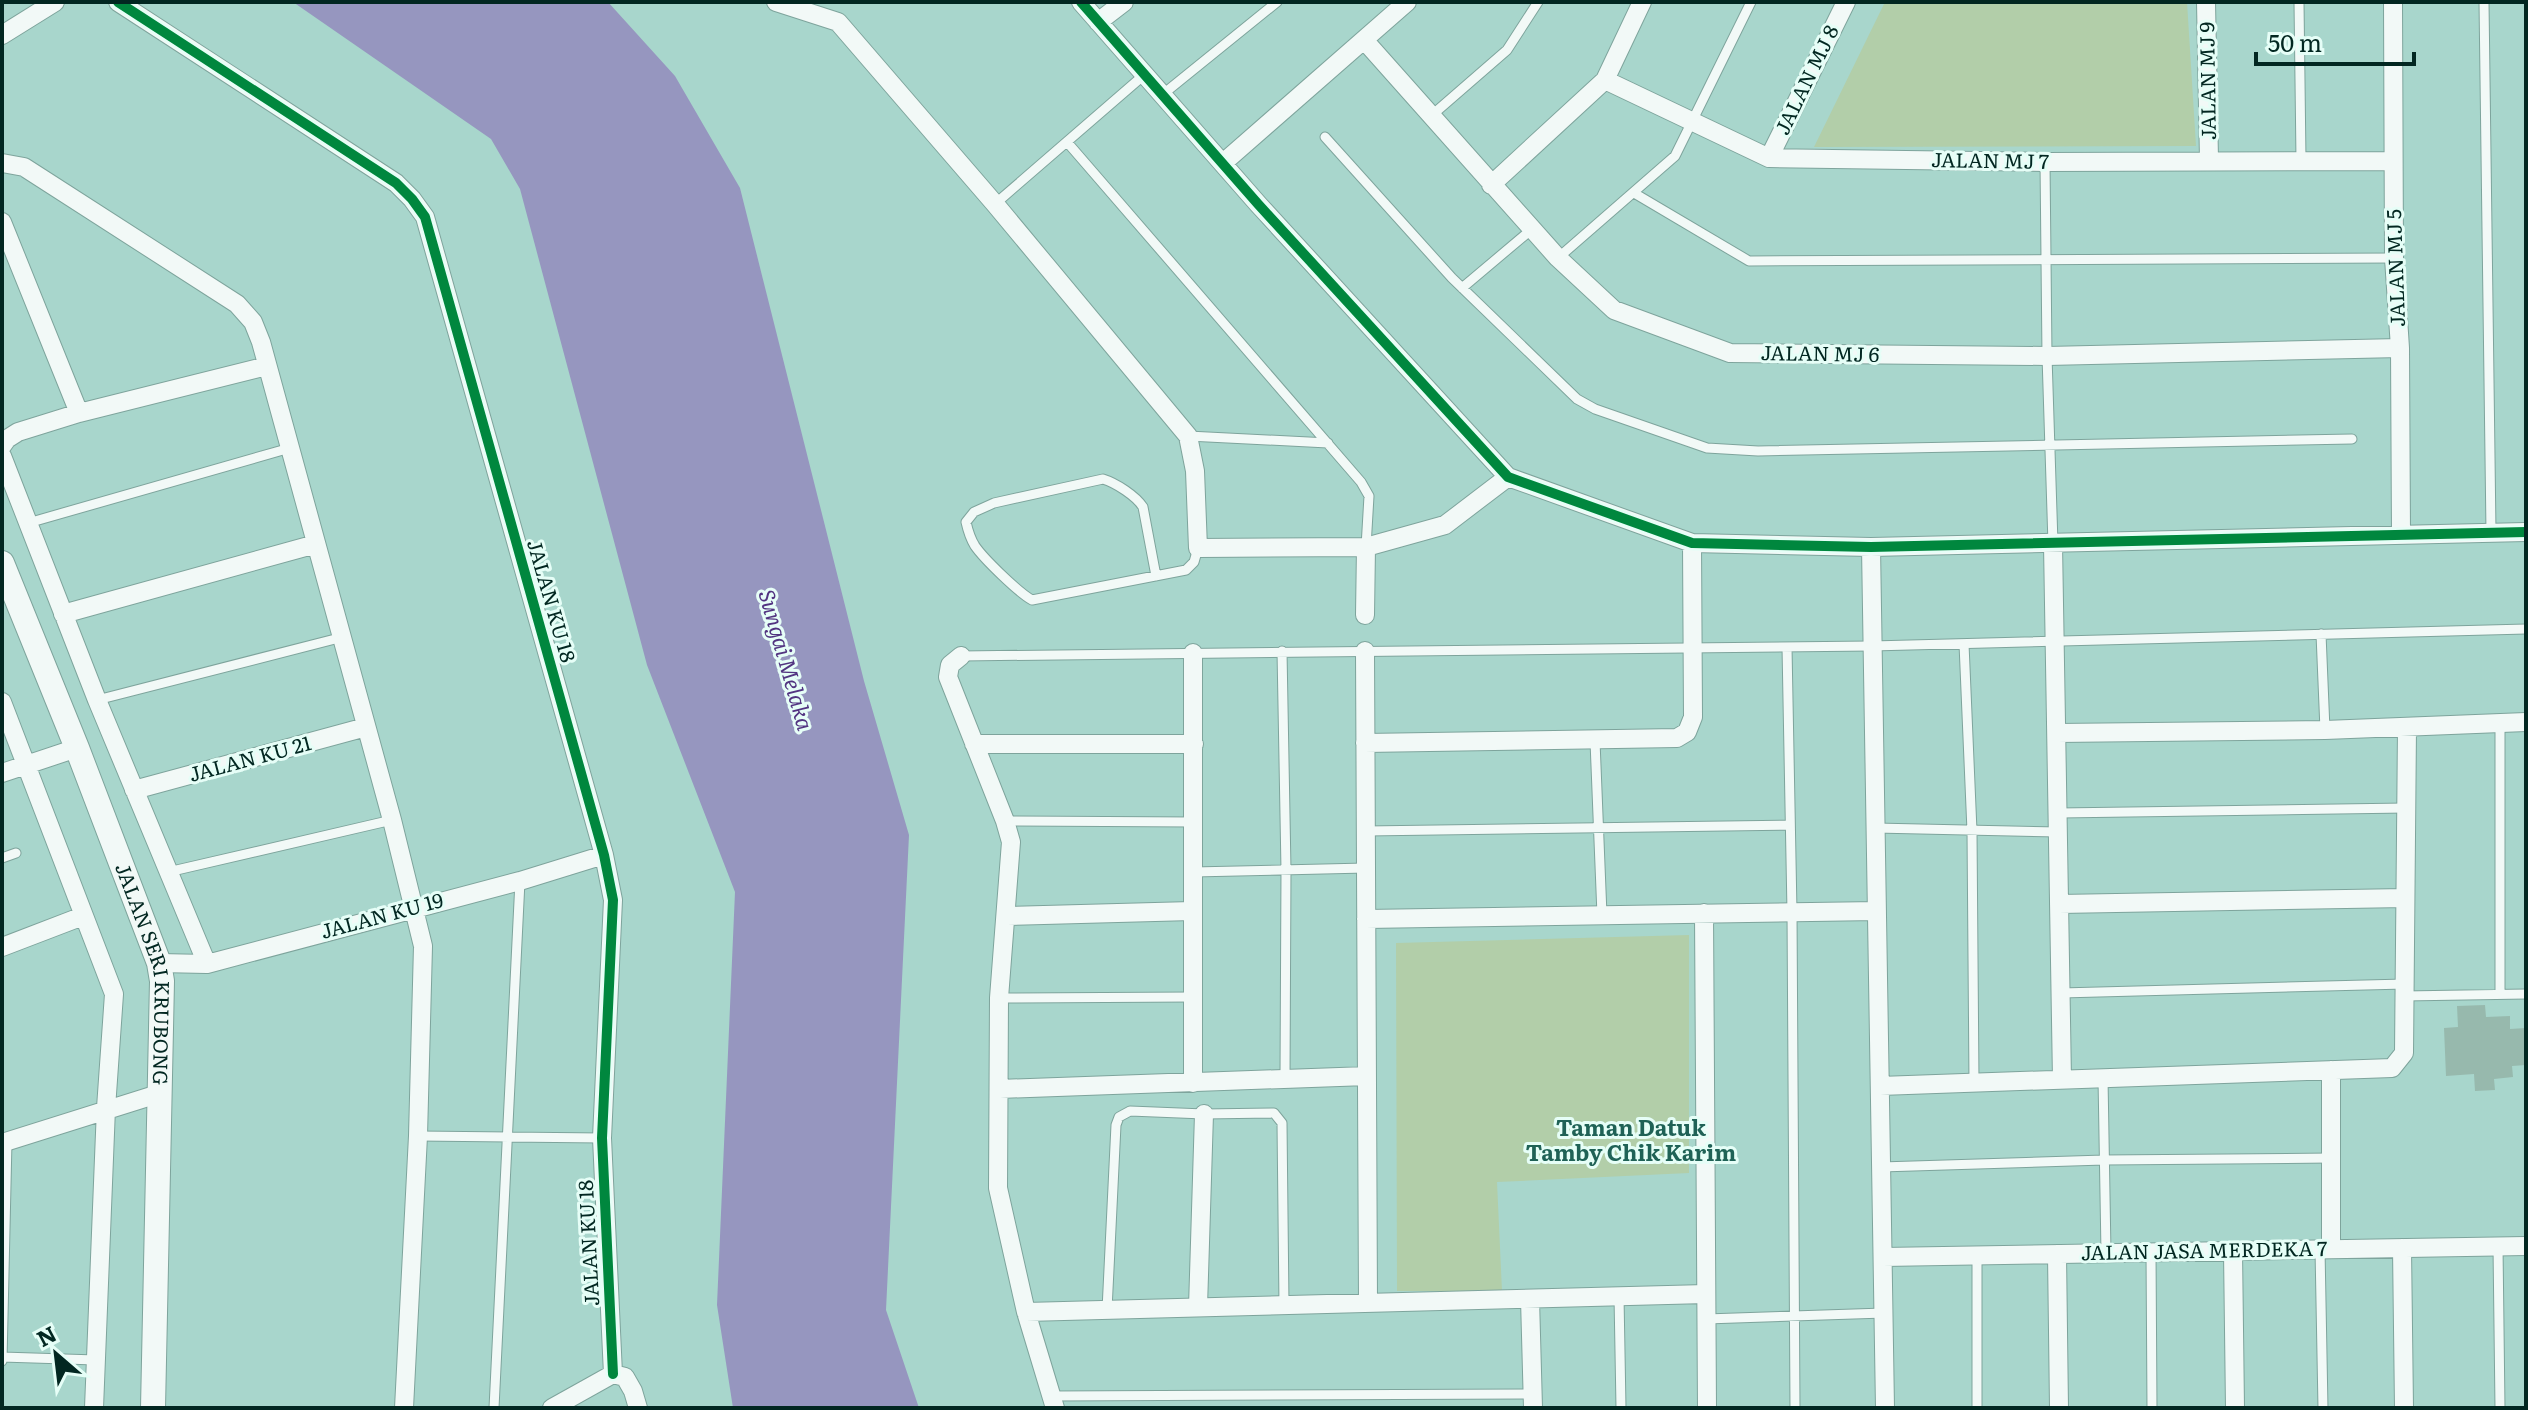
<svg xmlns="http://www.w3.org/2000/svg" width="2528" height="1410" viewBox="0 0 2528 1410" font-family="Literata,serif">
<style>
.green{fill:#b2cea9}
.water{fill:#9696bf}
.building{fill:#97b9ad}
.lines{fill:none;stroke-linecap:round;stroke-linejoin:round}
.service-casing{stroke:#7ea49c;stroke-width:11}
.minor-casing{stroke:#7ea49c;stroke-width:20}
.tertiary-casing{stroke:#7ea49c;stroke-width:26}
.service{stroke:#f2f9f7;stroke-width:9}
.minor{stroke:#f2f9f7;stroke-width:18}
.tertiary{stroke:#f2f9f7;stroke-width:24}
.cycleway-casing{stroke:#e6fef7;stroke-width:15}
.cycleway{stroke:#00873e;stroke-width:10}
.labels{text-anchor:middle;stroke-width:6;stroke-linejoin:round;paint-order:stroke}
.street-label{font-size:20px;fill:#022721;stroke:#e6fef7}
.water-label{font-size:22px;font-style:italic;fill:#523481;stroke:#e6fef7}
.neighbourhood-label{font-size:22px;font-weight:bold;fill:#1f6256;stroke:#e6fef7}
</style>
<rect width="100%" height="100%" fill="#a8d6cc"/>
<!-- green -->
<path class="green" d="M1885 2H2187L2196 146 1814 147Z
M1689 935V1173L1497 1182 1502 1291H1397L1396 943Z"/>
<!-- water -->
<path class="water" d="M293 2H608L675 76 740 188 864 681 909 835 886 1310 919 1408H733L717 1305 735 892 647 665 520 189 491 139Z"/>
<!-- building -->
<path class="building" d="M2485 1005 2486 1017 2510 1016V1029L2526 1028V1065L2512 1066 2513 1077 2494 1079 2495 1090 2475 1091 2474 1074 2446 1076 2444 1028 2458 1027 2457 1006Z"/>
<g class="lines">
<!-- service casing -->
<g class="service-casing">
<path id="service" d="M2299 2 2301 160
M2484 2 2491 532
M1162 95 1277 2
M1431 116 1507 50 1538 2
M1325 137 1452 278 1577 399 1595 409 1707 448 1758 451 2352 439
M1067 142 1361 482 1369 496 1366 547
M2045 162 2047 356 2053 544
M1634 193 1749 261 2394 258
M995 204 1144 75
M1558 258 1675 156 1751 2
M1462 288 1532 229
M1188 436 1328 443
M28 523 290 448
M1156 576 1143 507C1136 496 1116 483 1103 479L994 503 974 512 966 522C968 531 970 538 975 546 984 559 1019 593 1032 600L1186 570 1194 562 1198 548
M2321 634 2325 730
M1964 644 1972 831 1974 1083
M1787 647 1792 912 1795 1408
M1282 651 1286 870 1285 1079
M961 656 1872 646 2526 629
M97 700 343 637
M2500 723V994
M1595 741 1602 915
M2059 813 2406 808
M1005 821 1194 822
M1875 828 2059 832
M1366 831 1790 825
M2 858 16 853
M168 872 392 820
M1193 872 1366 868
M2061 993 2405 984
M2404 996 2526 994
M999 998 1193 997
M2103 1078 2106 1253
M418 1136 602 1138
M1881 1167 2104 1160 2331 1158
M2498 1246 2500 1408
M2320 1249 2323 1408
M2151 1252 2152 1408
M1977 1255V1408
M1619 1296 1621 1408
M1107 1310 1116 1125 1119 1117 1130 1111 1204 1114 1274 1113 1282 1123 1284 1305
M1706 1319 1884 1313
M2 1357 96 1360
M2 1361 7 1141
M1052 1396 1532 1394
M494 1408 520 881"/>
</g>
<!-- minor casing -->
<g class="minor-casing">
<path id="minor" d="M118 2 396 183 412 199 425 217 604 855 613 900 602 1138 613 1374
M776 2 838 22 995 204 1188 436 1195 471 1198 548 1366 547 1445 525 1508 477
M1081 2 1258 204 1508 477 1692 543 1871 547 2526 532
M2206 2 2209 160
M2393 2 2394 258 2400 348 2401 534
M1098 22 1124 2
M2 35 55 2
M1365 41 1558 258 1614 310 1730 353 2047 356 2400 348
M1605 80 1769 158 2045 162 2393 161
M1769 158 1846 2
M2 163 24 167 237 304 253 322 261 342 392 820 423 946 418 1136 404 1408
M1223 163 1407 2
M1491 185 1605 80 1642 2
M2 222 79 413
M2 446 7 439 18 432 79 413 267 366
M2 456 97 700 207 964
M2053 544 2062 1080
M1871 547 1885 1408
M63 614 316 544
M1365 615 1366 547
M1365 651 1368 1303
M961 656 950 665 948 677 1005 821 1011 842 999 998 998 1188 1026 1312 1055 1408
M2 702 114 994 106 1108 94 1408
M2057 733 2325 730 2526 722
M1365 743 1677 738 1687 732 1693 717 1692 543
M974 744H1194
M2 773 77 748
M134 790 366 727
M2059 904 2405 898
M1704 913 1707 1408
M1007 916 1192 911
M1366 919 1877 911
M2 947 83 916
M159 963 207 964 520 881 604 855
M2331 1070V1249
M1193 1083V653
M1880 1086 2392 1068 2404 1053 2407 728
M1000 1089 1367 1076
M2 1143 161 1093
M2402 1248 2404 1408
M2233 1251 2235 1408
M2057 1254 2059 1408
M1883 1257 2526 1246
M1530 1299 1533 1408
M1198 1307 1204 1114
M1026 1312 1706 1294
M613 1374 625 1377 633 1391 638 1408
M552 1408 613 1374"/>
</g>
<!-- tertiary casing -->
<g class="tertiary-casing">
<g id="tertiary">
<path id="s1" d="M2 563 77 748 159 963 162 981 153 1408"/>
</g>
</g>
<!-- service -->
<use href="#service" class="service"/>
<!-- minor -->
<use href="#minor" class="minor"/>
<!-- tertiary -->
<use href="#tertiary" class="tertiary"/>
<!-- cycleway casing -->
<g class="cycleway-casing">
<path id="cycleway" d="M118 2 396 183 412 199 425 217 604 855 613 900 602 1138 613 1374
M1081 2 1258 204 1508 477 1692 543 1871 547 2526 532"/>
</g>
<!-- cycleway -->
<use href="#cycleway" class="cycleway"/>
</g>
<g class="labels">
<!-- street labels -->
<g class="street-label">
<text transform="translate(1807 80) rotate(-64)" y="7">JALAN MJ 8</text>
<text transform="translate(2208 81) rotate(-91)" y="7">JALAN MJ 9</text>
<text transform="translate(1990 161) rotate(1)" y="7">JALAN MJ 7</text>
<text transform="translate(2396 268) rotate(-92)" y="7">JALAN MJ 5</text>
<text transform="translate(1820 354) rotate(1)" y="7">JALAN MJ 6</text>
<text transform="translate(551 601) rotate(74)" y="7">JALAN KU 18</text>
<text transform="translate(250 759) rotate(-15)" y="7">JALAN KU 21</text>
<text transform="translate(382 916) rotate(-15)" y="7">JALAN KU 19</text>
<text dy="7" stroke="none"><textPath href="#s1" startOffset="438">JALAN SERI KRUBONG</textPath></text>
<text transform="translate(589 1243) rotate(-93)" y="7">JALAN KU 18</text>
<text transform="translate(2204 1251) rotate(-1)" y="7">JALAN JASA MERDEKA 7</text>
</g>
<!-- water labels -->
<g class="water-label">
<text transform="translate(786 660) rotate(74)" y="8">Sungai Melaka</text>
</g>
<!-- neighbourhood labels -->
<g class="neighbourhood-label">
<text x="1631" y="1136">Taman Datuk<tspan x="1631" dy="25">Tamby Chik Karim</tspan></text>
</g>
</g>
<!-- border -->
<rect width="2528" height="1410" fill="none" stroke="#022721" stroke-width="8"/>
<!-- north arrow -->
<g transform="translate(56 1354) rotate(332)" stroke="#e6fef7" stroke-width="6" paint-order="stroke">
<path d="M0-6L14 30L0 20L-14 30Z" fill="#022721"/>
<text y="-12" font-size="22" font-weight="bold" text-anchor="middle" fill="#022721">N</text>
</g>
<!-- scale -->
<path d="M2256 52v12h158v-12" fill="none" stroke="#022721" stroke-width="4"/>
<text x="2268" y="52" font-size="24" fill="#022721" stroke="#e6fef7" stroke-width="6" paint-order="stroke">50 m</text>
</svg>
